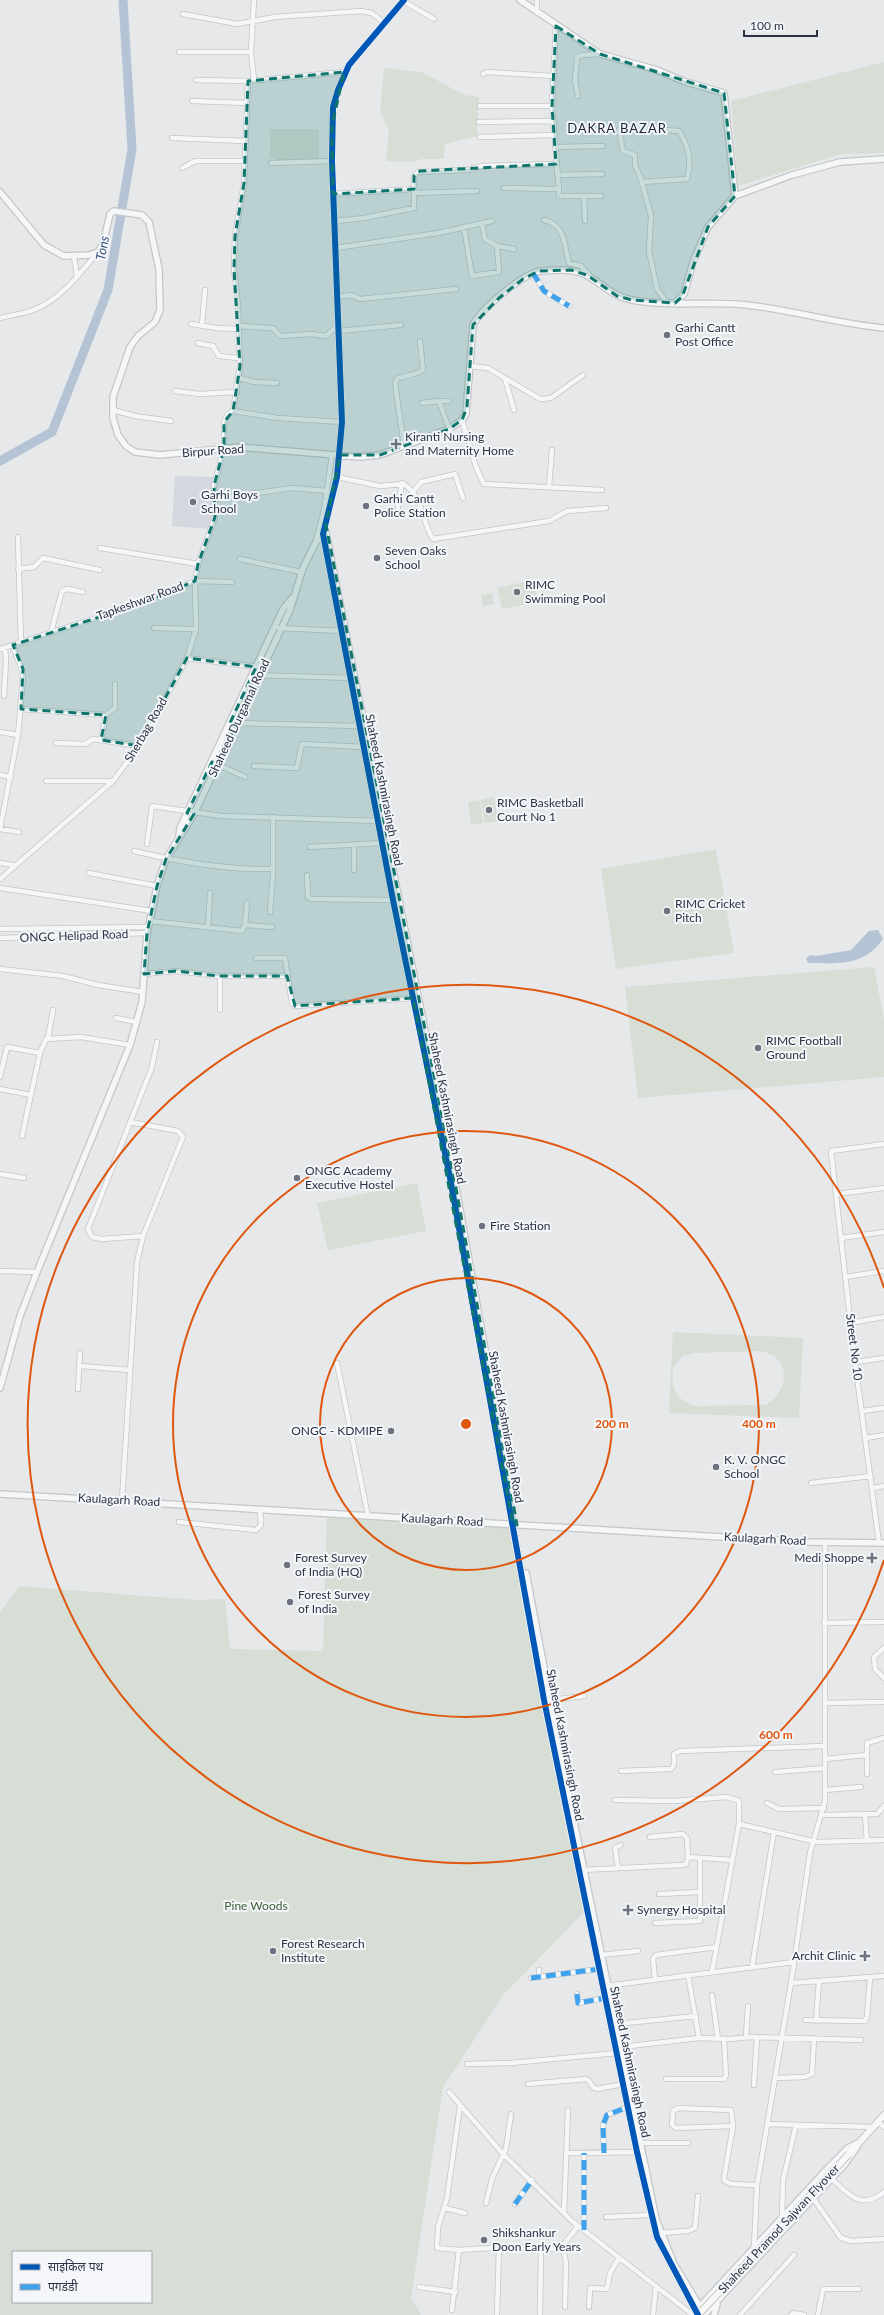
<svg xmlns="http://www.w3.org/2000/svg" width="884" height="2315" viewBox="0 0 884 2315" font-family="Lato,'Noto Sans Devanagari',sans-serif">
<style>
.built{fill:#d4d7dd}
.green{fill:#d6ded6;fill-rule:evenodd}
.water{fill:#b4c4d5}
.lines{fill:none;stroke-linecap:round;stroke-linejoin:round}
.river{stroke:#b4c4d5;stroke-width:9}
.minor-casing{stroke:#c4c6c8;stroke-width:6}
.tertiary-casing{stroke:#c4c6c8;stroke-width:8}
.secondary-casing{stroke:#c4c6c8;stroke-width:8}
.minor{stroke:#f5f6f7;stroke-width:4.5}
.tertiary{stroke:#f5f6f7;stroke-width:5.5}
.secondary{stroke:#f8f8f8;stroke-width:6}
.secondary-bridge-casing{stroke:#c4c6c8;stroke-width:8;stroke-linecap:butt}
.secondary-bridge{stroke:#f8f8f8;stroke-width:6}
.quiet{stroke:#3ea3ec;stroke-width:5;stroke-dasharray:10 5;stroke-linecap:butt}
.cycleway-casing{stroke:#f4f6f9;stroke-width:8}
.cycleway{stroke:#0057b8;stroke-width:6}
.marked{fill:#0f766e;fill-opacity:0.2;stroke:#0f766e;stroke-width:3;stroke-dasharray:8 5;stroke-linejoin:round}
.ring{fill:none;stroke:#df570f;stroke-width:2}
.poi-dot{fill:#6c737f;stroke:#f4f6f9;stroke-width:1.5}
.labels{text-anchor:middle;stroke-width:4;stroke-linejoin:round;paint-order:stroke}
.poi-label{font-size:12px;fill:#2b3445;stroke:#f4f6f9;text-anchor:start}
.street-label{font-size:12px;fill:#2b3445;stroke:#f4f6f9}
.park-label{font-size:12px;fill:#3f6138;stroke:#f4f6f9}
.neighbourhood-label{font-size:13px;letter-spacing:1px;fill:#1d2536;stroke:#f4f6f9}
.water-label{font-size:13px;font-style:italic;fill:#34527a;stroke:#f4f6f9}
.centre{fill:#df570f;stroke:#f4f6f9;stroke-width:2}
.ring-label{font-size:12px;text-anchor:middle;font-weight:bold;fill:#df570f;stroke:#f4f6f9;stroke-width:4;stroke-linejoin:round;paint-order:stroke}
</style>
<rect width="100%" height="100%" fill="#e6e8ea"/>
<!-- built -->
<path class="built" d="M175 476 213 477V518L209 529 172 526Z"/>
<!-- green -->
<path class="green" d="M884 62V153L841 154 738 186 731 101Z
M384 68 422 72 464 95 479 97 477 136 445 144 444 159H422L413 162 386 161 389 130 380 112Z
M270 129H319V161H275V158H270Z
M533 580 537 597 527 599V604L502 609 497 588Z
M492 593 494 604 483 606 481 595Z
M494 797 498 821 485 823 481 800Z
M480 800 483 823 471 825 468 802Z
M716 849 734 953 616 969 601 869Z
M874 967 884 1019V1077L638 1098 625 987Z
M417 1183 426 1231 328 1250 317 1203Z
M673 1332 803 1338 799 1418 669 1413ZM760 1351C791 1355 791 1392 765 1405L697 1406C676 1402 671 1388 673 1368L683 1356 694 1353Z
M327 1513 513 1525 541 1700 587 1909 504 1994 443 2087 411 2298 421 2315H0V1612L19 1586 196 1600 225 1599 230 1649 323 1651ZM13 2252H151V2302H13Z"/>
<!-- water -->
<path class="water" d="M878 930 883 939C863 967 839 963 808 963L806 958 811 955 816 956 851 950 869 931Z"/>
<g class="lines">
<!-- river -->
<path class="river" d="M0 461 52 432 108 290 132 149 123 0"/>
<!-- minor casing -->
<g class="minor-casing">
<path id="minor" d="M403 1 434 19
M537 13V0
M183 14 237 24 275 17 361 11 372 13 384 23
M179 52H251
M483 74 487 72 553 76
M196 80 248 81 344 72
M254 80 251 52 254 0
M578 96 575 80 577 57 583 55 600 54
M192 101 247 103
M480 106H552
M479 122 553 121
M480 137 554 135
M172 138 245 141
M555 147 603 146
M271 163 332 161
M182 168 195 161H245
M557 175 602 174
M642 182 687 179C692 161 689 147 679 131L638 128 619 130 623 151 635 155V165L641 179 651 216 649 251 657 289 667 303
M504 188 559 189 552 106 556 26
M559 189V195L562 196H601
M414 193 477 191
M333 194 414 189
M584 196 585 221
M544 220C566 225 564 245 569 263L581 266 591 277
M335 221 364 218 414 208V176L418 172 468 170 482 166 556 164
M464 227 472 276 499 272 497 246 485 239 482 224
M497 246 514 249
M336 248 438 233 492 221
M74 257 77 276
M533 273 544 291 569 306
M337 297 351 295 360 299 456 289
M0 318C11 315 23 314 33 310 61 300 80 273 98 252
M191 324 217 328 238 329
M202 325 205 290
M238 326 270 328 274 329 280 336 311 334 326 336 338 325
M339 331 401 325
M198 343 213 346 219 356 238 358
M470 366 488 368 540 399 551 398 583 375
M239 378 254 382 277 383
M505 379 514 410
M175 391 200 394 237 392
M439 401H449
M422 403 439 401 449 429
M113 410 135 416 171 421
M233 411 278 418 342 422
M462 420 476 467 484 484 602 490
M404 446 395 383 398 378C404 377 419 373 423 370L420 341
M337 477 380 486 404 484C425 499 421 522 433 539L549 521 567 511 606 508
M549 486 552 450
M413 492 421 482 455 474 463 498
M215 499 292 488 327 491
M398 508 402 483
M18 537 21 643
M316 541 324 510 332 455
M100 548 198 564
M240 559 301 572
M18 569 34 567 43 558 100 570
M154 628 196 629
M279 628 343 631
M51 632 62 591 68 589 83 592
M0 649 143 603 195 581 232 582
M187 658 257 667
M253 675 352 678
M4 696 6 660 5 648
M21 709 106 715 115 708V684
M230 723 360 726
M0 732 18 735
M101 740 106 715
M56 743 85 744 93 739 139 746
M212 762 245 777
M254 766 297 768 302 744 364 747
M0 775 11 777
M46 781H113
M0 829 18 735 23 678C23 666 15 657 13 645
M0 829 19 832
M147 844 152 806 221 816 378 821
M354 845V870
M310 847 382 843
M134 851C179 862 227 870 273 869
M0 863 14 865
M89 873 157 886
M307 875 308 897 311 899 393 900
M0 879 113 781 139 746 187 658 196 629 195 581 198 564 215 517 214 486 224 448V422L228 414 233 411 240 366 238 306 234 269 235 236 244 183 248 81
M0 888 152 911
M270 912 273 875V817
M150 921 242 931 245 925 247 903
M245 925 272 927
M208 927 210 893
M0 929 149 927
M0 938 147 933
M256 958H285L292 1003 295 1006 413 998
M0 969 63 976 98 985 143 992
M144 974 176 971 218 976H287
M220 976V1010
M116 1018 137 1022
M48 1038 53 1010
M0 1077 7 1047 40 1053
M0 1089 31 1095
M22 1136 40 1053 46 1039 81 1037 130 1045
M0 1174 24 1178
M836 1194 884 1188
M143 1236 102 1239 92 1237 88 1229 152 1067 157 1042
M841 1238 884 1232
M0 1271 37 1272
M845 1277 884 1271
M850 1323 884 1317
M855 1362 884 1358
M337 1363 368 1516
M81 1366 130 1370
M78 1389 80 1353
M862 1411 884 1408
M866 1438 884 1435
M811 1483 871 1476
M873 1488 884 1486
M122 1500 137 1262 143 1236 183 1137 178 1131 130 1122
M179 1522 256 1530 261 1525 260 1509
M879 1543 855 1362 831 1151 884 1144
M824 1623 884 1622
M884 1648 874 1657 875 1669 884 1678
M550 1700 584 1696
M825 1703 884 1702
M825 1759 866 1755
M621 1771 671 1769 674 1765V1754L680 1751 825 1746
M775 1772 825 1768
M867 1774V1743L884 1738
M825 1790 861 1787
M615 1800 673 1801 727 1797 739 1801V1824L712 1972
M767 1803 779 1809 824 1808
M823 1815 877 1814 884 1806
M865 1815 867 1841
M739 1824 817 1842 884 1840
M650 1837 683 1834 687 1838 688 1857 732 1860
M618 1868 615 1848 621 1845
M581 1870 683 1865 686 1864 688 1857
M659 1894 699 1892
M655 1923 700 1921V1859
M602 1955 638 1951
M752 1967 774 1832
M688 1975 699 2038
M539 1977V1970
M531 1978 599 1969
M655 1979 653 1959 656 1955 717 1947
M791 1983 884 1976
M606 1986 794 1962
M577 1994 578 2003 605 1998
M712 1995 718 2039
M805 2020 865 2021 867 2017 870 1978
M816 2021 819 1981
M616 2024 696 2016
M746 2037 748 2006
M621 2047 699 2038 730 2039 750 2037 861 2040
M467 2064 511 2063 617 2053
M775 2078 805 2077 812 2074 814 2038
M666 2079H724L726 2075 724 2039
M528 2084 586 2079 589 2081 593 2087 597 2089 623 2084
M754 2085 757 2037
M449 2092 503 2154 572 2221 693 2315
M460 2106 447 2198 438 2227 437 2248 459 2250 506 2247 560 2249 578 2226
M878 2122 884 2127
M768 2124 873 2127
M733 2126 676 2128 672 2125 673 2111 678 2108 731 2110 733 2126 724 2178 725 2181 731 2184 757 2185
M640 2143H688
M568 2153 640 2152
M604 2153 603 2125 607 2115 628 2107
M831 2178C848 2194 861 2211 884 2192
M813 2198 841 2238 852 2241 884 2239
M486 2203 492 2179 506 2148 511 2114
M515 2204 532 2180
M445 2208 465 2213
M564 2213 568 2110
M606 2217 650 2215
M782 2218 783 2180 796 2125
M584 2230V2153
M660 2233 688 2231 695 2228 698 2196
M563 2247 566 2263 565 2307
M754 2248 757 2185 791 1983 810 1853 825 1801V1542
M419 2287 456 2292
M589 2307 590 2288 607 2289 610 2273 619 2258
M452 2310 459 2250
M497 2315 499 2247
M540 2315 541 2248
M653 2315 656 2286
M740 2315 794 2255
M791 2315 794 2313 804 2315
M818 2315 823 2289H859"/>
</g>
<!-- tertiary casing -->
<g class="tertiary-casing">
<path id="tertiary" d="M404 0 349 65 338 90 333 107 332 161 342 422 337 477 323 534 393 900 450 1178 544 1700 637 2152 657 2237 698 2315
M520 0 600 54 657 70 683 81 724 93 735 196
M0 192 44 245 64 256 89 255 98 252 103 244 110 214 114 211 142 215 149 222 159 269 160 310 155 322 138 336 130 347 113 397V418L118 435 126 446 135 452 160 455 239 447 360 457 380 455 449 429 462 420 466 414 473 325C481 309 523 273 541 271 556 270 575 268 588 276 603 285 614 297 632 300 670 307 709 301 747 305 793 310 838 324 884 328
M675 303 684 294 693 262 708 227 735 196 792 175 840 162 884 159
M325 528 454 1177 512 1500
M179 836 180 828 283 609 292 598
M0 1388 20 1316 37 1272 130 1045 142 1002 147 933 152 911 157 886 166 859 194 814 290 610 303 568 316 542 325 533
M0 1494 806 1542 884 1543
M526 1573 567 1788 656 2219 674 2264 705 2315
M692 2315 827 2169 848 2148 858 2143
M704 2315 845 2164 857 2147
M714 2315 717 2304"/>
</g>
<!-- secondary casing -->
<g class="secondary-casing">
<path id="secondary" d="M849 2154 884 2115"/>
</g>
<!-- minor -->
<use href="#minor" class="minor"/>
<!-- tertiary -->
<use href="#tertiary" class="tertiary"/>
<!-- secondary -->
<use href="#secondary" class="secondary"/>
<!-- secondary-bridge casing -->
<g class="secondary-bridge-casing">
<path id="secondary-bridge" d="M698 2315 849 2154"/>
</g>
<!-- secondary-bridge -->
<use href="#secondary-bridge" class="secondary-bridge"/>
<!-- quiet -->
<path class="quiet" d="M533 273 544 291 569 306
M531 1978 599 1969
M577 1994 578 2003 605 1998
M604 2153 603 2125 607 2115 628 2107
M515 2204 532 2180
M584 2230V2153"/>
<!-- cycleway casing -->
<g class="cycleway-casing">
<path id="cycleway" d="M404 0 349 65 338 90 333 107 332 161 342 422 337 477 323 534 393 900 450 1178 544 1700 637 2152 657 2237 698 2315"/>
</g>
<!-- cycleway -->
<use href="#cycleway" class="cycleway"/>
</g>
<!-- marked area -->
<path class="marked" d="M556 26 600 54 724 93 735 196 708 227 682 297 675 303 632 300 617 296 587 275 571 270 539 271 523 279 499 298 473 325 467 407 462 420 449 429 380 455H340L326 525 454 1177 517 1525 513 1524 413 998 295 1006 287 976H218L176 971 144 974 147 933 157 886 166 859 194 814 187 813 212 762 217 764 228 742 237 723H230L256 667 187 658 139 746 101 740 106 715 21 709 23 669 13 645 143 603 195 581 198 564 215 517 214 486 224 448V422L233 411 240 366 234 269 235 236 244 183 248 81 344 72 332 126 333 194 414 189V176L420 171 556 164 552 106Z"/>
<!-- distance rings -->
<g class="ring">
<circle cx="466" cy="1424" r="146"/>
<circle cx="466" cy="1424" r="293"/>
<path d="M884 1560A439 439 0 1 1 884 1288"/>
</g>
<!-- markers -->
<g class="poi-dot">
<circle cx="667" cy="335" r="4"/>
<path d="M394 438h4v4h4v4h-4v4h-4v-4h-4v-4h4z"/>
<circle cx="193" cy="502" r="4"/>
<circle cx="366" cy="506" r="4"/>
<circle cx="377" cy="558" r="4"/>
<circle cx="517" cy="592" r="4"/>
<circle cx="489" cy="810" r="4"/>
<circle cx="667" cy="911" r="4"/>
<circle cx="758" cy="1048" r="4"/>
<circle cx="297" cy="1178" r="4"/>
<circle cx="482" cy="1226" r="4"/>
<circle cx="391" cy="1431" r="4"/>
<circle cx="716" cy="1467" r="4"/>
<path d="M870 1552h4v4h4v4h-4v4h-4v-4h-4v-4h4z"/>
<circle cx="287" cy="1565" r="4"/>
<circle cx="290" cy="1602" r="4"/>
<path d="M626 1904h4v4h4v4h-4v4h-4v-4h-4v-4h4z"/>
<circle cx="273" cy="1951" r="4"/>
<path d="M863 1950h4v4h4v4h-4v4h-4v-4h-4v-4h4z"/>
<circle cx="484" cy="2240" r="4"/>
</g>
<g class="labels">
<!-- poi labels -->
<g class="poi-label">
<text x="675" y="332">Garhi Cantt<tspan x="675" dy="14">Post Office</tspan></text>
<text x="405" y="441">Kiranti Nursing<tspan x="405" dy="14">and Maternity Home</tspan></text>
<text x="201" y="499">Garhi Boys<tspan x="201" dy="14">School</tspan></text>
<text x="374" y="503">Garhi Cantt<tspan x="374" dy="14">Police Station</tspan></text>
<text x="385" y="555">Seven Oaks<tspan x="385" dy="14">School</tspan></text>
<text x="525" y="589">RIMC<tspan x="525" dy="14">Swimming Pool</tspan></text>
<text x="497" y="807">RIMC Basketball<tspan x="497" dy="14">Court No 1</tspan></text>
<text x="675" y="908">RIMC Cricket<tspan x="675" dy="14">Pitch</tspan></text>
<text x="766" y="1045">RIMC Football<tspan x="766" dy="14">Ground</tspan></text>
<text x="305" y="1175">ONGC Academy<tspan x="305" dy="14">Executive Hostel</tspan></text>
<text x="490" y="1230">Fire Station</text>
<text x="383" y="1435" text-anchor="end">ONGC - KDMIPE</text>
<text x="724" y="1464">K. V. ONGC<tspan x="724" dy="14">School</tspan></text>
<text x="295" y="1562">Forest Survey<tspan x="295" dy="14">of India (HQ)</tspan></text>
<text x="864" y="1562" text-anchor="end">Medi Shoppe</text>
<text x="298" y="1599">Forest Survey<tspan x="298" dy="14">of India</tspan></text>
<text x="637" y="1914">Synergy Hospital</text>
<text x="281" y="1948">Forest Research<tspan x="281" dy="14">Institute</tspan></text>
<text x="856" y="1960" text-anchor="end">Archit Clinic</text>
<text x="492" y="2237">Shikshankur<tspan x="492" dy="14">Doon Early Years</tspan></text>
</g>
<!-- street labels -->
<g class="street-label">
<text transform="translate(213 451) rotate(-4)" y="4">Birpur Road</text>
<text transform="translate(140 601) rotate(-20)" y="4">Tapkeshwar Road</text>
<text transform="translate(239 718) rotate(-65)" y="4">Shaheed Durgamal Road</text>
<text transform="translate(146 730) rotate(-60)" y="4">Sherbag Road</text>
<text transform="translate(384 790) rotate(79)" y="4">Shaheed Kashmirasingh Road</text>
<text transform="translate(74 936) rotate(-2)" y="4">ONGC Helipad Road</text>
<text transform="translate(447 1108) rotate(79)" y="4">Shaheed Kashmirasingh Road</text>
<text transform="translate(854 1347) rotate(83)" y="4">Street No 10</text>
<text transform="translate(506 1427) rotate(80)" y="4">Shaheed Kashmirasingh Road</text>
<text transform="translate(119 1500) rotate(3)" y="4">Kaulagarh Road</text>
<text transform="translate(442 1520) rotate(3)" y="4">Kaulagarh Road</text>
<text transform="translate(765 1539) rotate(3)" y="4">Kaulagarh Road</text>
<text transform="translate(565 1745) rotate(79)" y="4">Shaheed Kashmirasingh Road</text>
<text transform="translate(630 2062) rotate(78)" y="4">Shaheed Kashmirasingh Road</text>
<text transform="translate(779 2229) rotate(-47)" y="4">Shaheed Pramod Sajwan Flyover</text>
</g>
<!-- park labels -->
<g class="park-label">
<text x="256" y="1910">Pine Woods</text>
</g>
<!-- neighbourhood labels -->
<g class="neighbourhood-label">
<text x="617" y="133">DAKRA BAZAR</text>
</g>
<!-- water labels -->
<g class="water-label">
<text transform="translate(102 248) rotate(-80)" y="5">Tons</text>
</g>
</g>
<circle cx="466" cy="1424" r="6" class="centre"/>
<g class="ring-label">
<text x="612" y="1428">200 m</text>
<text x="759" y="1428">400 m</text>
<text x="776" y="1739">600 m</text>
</g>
<!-- legend -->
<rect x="12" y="2251" width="140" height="52" fill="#f4f6f9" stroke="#a4a8b1"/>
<rect x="20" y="2264" width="20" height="6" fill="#0057b8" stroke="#a4a8b1"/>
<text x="48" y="2271" font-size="12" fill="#2b3445">साइकिल पथ</text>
<rect x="20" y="2284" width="20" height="6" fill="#3ea3ec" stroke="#a4a8b1"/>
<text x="48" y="2291" font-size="12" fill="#2b3445">पगडंडी</text>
<!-- scale -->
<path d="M744 30v6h73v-6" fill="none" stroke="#2b3445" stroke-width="2"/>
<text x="750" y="30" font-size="12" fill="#2b3445" stroke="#f4f6f9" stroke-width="3" paint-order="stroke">100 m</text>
</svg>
